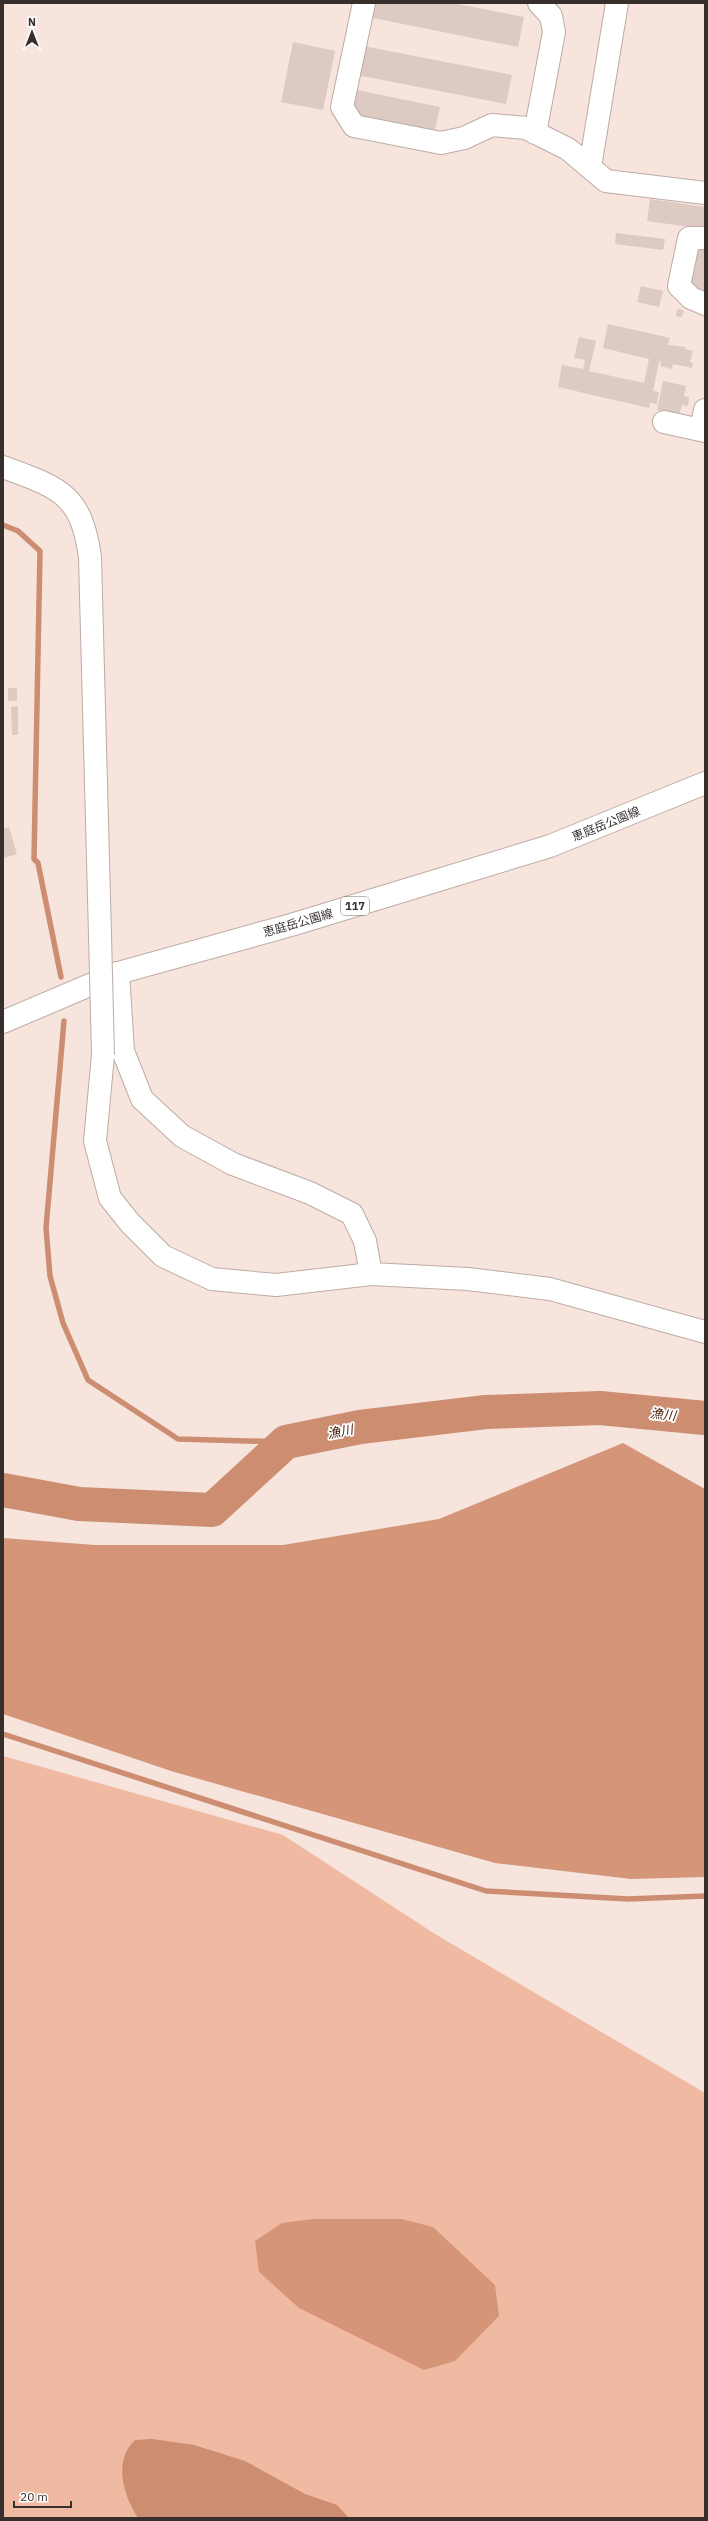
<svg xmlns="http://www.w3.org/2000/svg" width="708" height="2521" viewBox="0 0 708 2521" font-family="'IBM Plex Sans','Noto Sans JP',sans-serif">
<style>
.green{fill:#f0b9a1}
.forest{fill:#d49579}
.water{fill:#cc8d71}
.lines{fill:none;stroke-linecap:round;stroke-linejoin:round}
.stream{stroke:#cc8d71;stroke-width:5.5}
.river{stroke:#cc8d71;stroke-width:34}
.building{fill:#dccac3}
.minor-casing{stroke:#bdaca4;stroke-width:24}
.tertiary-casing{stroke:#bdaca4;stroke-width:24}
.primary-casing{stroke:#bdaca4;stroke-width:24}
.minor{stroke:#fff;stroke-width:22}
.tertiary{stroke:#fff;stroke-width:22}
.primary{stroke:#fff;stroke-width:22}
.tertiary-bridge-casing{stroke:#bdaca4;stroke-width:24;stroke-linecap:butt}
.tertiary-bridge{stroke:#fff;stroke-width:22}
.labels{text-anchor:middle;stroke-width:3.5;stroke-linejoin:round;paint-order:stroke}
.shield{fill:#fff;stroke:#726d6b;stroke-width:1}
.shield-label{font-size:11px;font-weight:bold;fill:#362f2c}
.street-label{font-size:12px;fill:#362f2c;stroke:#fff}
.water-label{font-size:13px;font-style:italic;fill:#4a210c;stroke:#fff}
</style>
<rect width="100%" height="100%" fill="#f6e4dd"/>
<!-- green -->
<path class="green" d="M3 1756 283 1835 435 1934 705 2093V2518H3Z"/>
<!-- forest -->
<path class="forest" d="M623 1443 705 1489V1877L631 1879 495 1863 171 1771 3 1714V1538L95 1545H283L439 1519Z
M313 2219H402L433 2227 495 2285 499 2316 455 2361 424 2370 299 2308 259 2272 255 2241 282 2223Z"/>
<!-- water -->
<path class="water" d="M152 2439 194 2445 245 2461 305 2494 337 2505 349 2518H138C123 2495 113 2461 135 2440Z"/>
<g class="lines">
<!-- stream -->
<path class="stream" d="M3 525 18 531 40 551 34 859 38 863 61 977
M64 1021 46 1228 50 1276 63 1323 88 1380 178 1439 286 1442
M3 1734 486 1891 628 1899 705 1896"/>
<!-- river -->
<path class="river" d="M3 1490 79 1504 212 1510 286 1442 360 1427 486 1412 600 1408 705 1418"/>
</g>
<!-- building -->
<path class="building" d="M371 3H452L524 17 518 47 368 17Z
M293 42 335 51 323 110 281 102Z
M363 46 512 75 506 104 357 75Z
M352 89 440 107 433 138 346 120Z
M650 199 705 207V229L647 221Z
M616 233 665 239 663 250 615 244Z
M697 249 705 250V294L688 290Z
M641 286 663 291 659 307 637 302Z
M677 309 684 310 682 317 676 316Z
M608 324 670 338 668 345 686 347 685 349 693 351 690 362 693 363 692 368 673 364 672 369 660 366 661 361H659L653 391 659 392 657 404 650 403 649 408 558 387 562 365 583 369 585 360 574 358 579 337 596 341 589 371 644 383 649 359 603 348Z
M663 381 686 386 684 396 689 397 688 406 682 405 679 415 657 410Z
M8 688H17V701H8Z
M18 706V735H12L11 707Z
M9 827 17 854 3 858V829Z"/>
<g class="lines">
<!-- minor casing -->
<g class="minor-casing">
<path id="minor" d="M364 3 342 107 354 126 441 143 464 138 492 125 526 128 568 149 606 181 705 193
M535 133 554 32 551 16 539 3
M590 167 617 3
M705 238H689L679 286 691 298 705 304
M664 422 705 431
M701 430 705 410
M118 973 123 1051 142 1099 182 1136 233 1164 310 1193 352 1214 365 1241 371 1274"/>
</g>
<!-- tertiary casing -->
<g class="tertiary-casing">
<path id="tertiary" d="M3 467C59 488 81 493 90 557L100 935
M103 1055 95 1141 110 1198 130 1223 163 1256 212 1279 276 1285 371 1274 468 1279 550 1289 705 1332"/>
</g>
<!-- primary casing -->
<g class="primary-casing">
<path id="primary" d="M3 1022 118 973 291 925 550 846 705 783"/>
</g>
<!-- minor -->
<use href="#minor" class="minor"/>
<!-- tertiary -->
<use href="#tertiary" class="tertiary"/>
<!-- primary -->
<use href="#primary" class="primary"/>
<!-- tertiary-bridge casing -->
<g class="tertiary-bridge-casing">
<path id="tertiary-bridge" d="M100 935 103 1055"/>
</g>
<!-- tertiary-bridge -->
<use href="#tertiary-bridge" class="tertiary-bridge"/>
</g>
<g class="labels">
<!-- shield labels -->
<rect class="shield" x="341" y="897" width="28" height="18" rx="3"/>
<g class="shield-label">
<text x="355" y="910">117</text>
</g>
<!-- street labels -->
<g class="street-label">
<text transform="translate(606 824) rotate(-22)" y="4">恵庭岳公園線</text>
<text transform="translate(298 923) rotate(-16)" y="4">恵庭岳公園線</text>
</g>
<!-- water labels -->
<g class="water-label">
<text transform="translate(663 1414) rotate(6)" y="5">漁川</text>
<text transform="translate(340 1431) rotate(-11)" y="5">漁川</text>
</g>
</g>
<!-- border -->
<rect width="708" height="2521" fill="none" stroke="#362f2c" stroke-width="8"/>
<!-- north arrow -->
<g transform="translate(32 32)" stroke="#ffffff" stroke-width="3" paint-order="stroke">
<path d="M0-3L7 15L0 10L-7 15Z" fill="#362f2c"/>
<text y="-6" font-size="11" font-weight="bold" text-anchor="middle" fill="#362f2c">N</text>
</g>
<!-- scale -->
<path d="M14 2501v6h57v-6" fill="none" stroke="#362f2c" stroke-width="2"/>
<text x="20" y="2501" font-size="12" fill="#362f2c" stroke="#ffffff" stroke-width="3" paint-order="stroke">20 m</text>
</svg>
